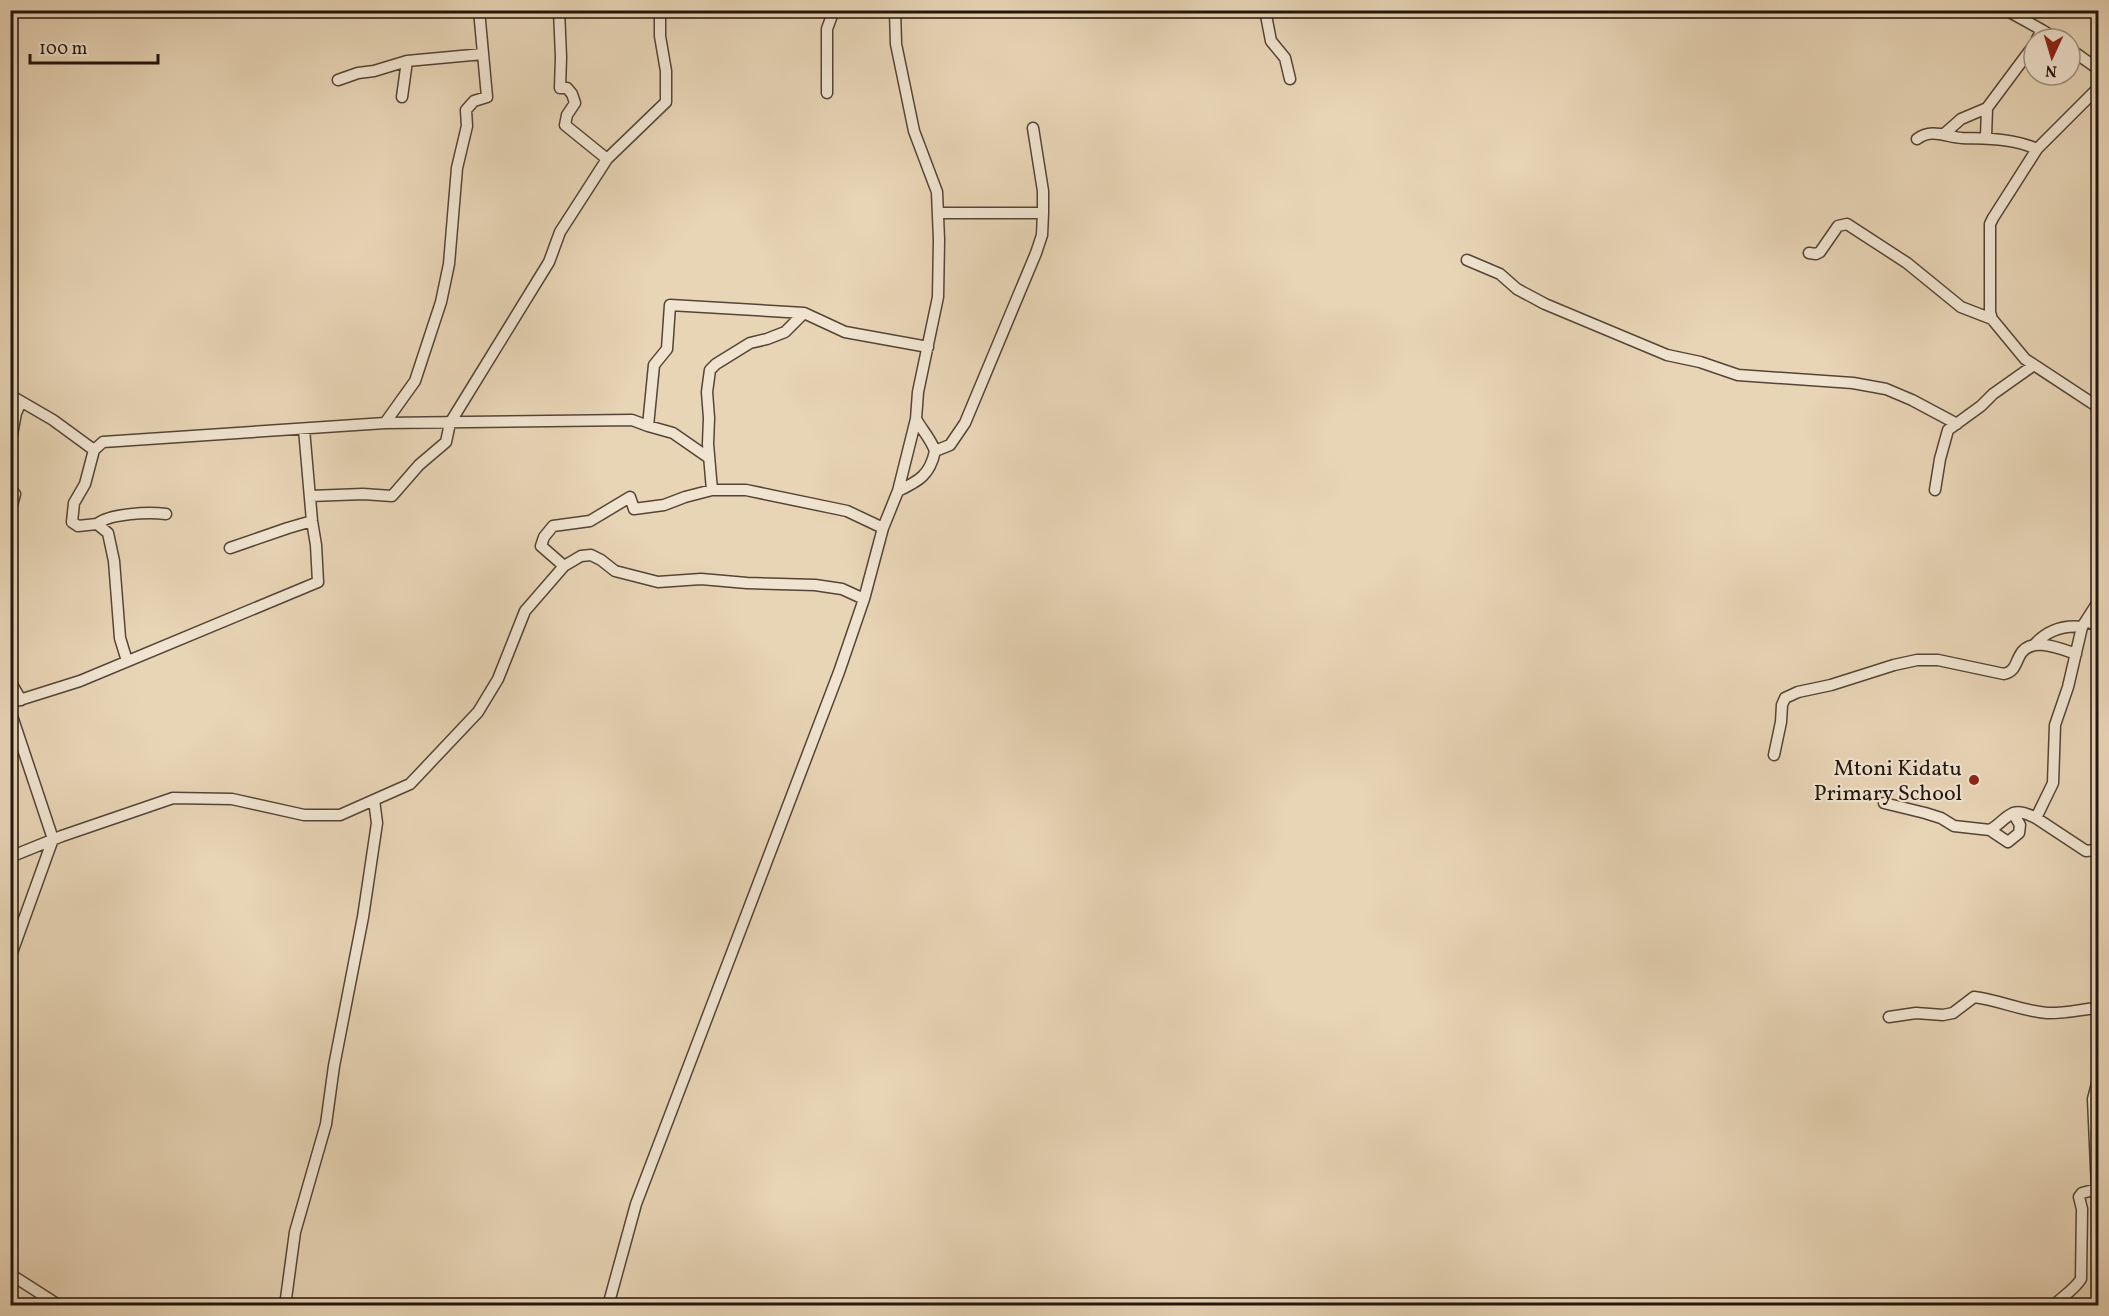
<svg xmlns="http://www.w3.org/2000/svg" width="2109" height="1316" viewBox="0 0 2109 1316" font-family="Vollkorn,serif">
<style>
.lines{fill:none;stroke-linecap:round;stroke-linejoin:round}
.minor-casing{stroke:#544537;stroke-width:13}
.minor{stroke:#f0e4d0;stroke-width:10}
.poi-dot{fill:#8f2418;stroke:#f0e4d0;stroke-width:2}
.labels{text-anchor:middle;stroke-width:4.5;stroke-linejoin:round;paint-order:stroke}
.poi-label{font-size:22px;fill:#22150d;stroke:#f0e4d0;text-anchor:end}
</style>
<rect width="100%" height="100%" fill="#e8d5b6"/>
<filter id="stains"><feTurbulence type="fractalNoise" baseFrequency=".00333" numOctaves="4"/><feColorMatrix values="0 0 0 0 .2 0 0 0 0 .09 0 0 0 0 .02 0 0 0 .5 -.17"/></filter>
<radialGradient id="worn" r=".72"><stop offset=".6" stop-color="#630" stop-opacity="0"/><stop offset="1" stop-color="#630" stop-opacity=".3"/></radialGradient>
<g class="lines">
<!-- minor casing -->
<g class="minor-casing">
<path id="minor" d="M559 10 561 57 560 88H567L572 94 575 103 567 115 565 125 607 159
M1265 10 1271 41 1285 58 1290 79
M2006 10 2042 30 2037 39
M2042 30 2057 39
M2070 49 2098 69
M338 80 358 73 374 71 407 61 483 54
M2098 88 2037 149 1993 218 1990 224V312L1992 319 2025 359 2098 407
M827 93V29L834 10
M402 97 407 61
M1033 128 1043 191V213
M1944 134 1961 119 1987 108
M1986 137 1987 108 2034 45
M1917 139C1932 128 1946 137 1962 138 1988 139 2012 138 2037 149
M1809 253 1816 254 1820 252 1838 226 1847 224 1907 263 1961 307 1992 319
M1467 260 1500 274 1517 289 1545 304 1667 355 1700 362 1738 375 1853 383 1886 389 1912 400 1957 424
M10 395 53 420 94 450
M916 419C922 430 931 439 935 451
M385 423 415 381 441 302 449 264 457 168 467 126 466 110 474 101 487 97 479 10
M648 426 673 433 709 458
M10 445 16 413 21 402
M10 489 15 494 10 513
M712 490 708 444 709 418 707 392 710 370 716 364 750 343 767 339 785 332 804 313
M1935 490 1940 459 1948 430 1981 406 1993 394 2034 365
M898 491C919 481 930 475 935 451L950 445 965 423 1036 253 1042 235 1043 213H938
M310 496 363 494 392 496 419 465 446 442 450 423 549 262 560 232 607 159 666 102V71L660 36V10
M97 524C111 513 149 512 166 514
M230 548 288 528 312 521
M564 566 541 546 544 537 553 526 590 521 630 497 634 509 664 505 685 497 712 490H746L847 511 883 528
M2086 621 2098 626
M2035 644C2048 630 2064 625 2082 627
M127 661 120 638 114 561 108 533 97 524 78 526 72 522 74 503 85 484 94 450 103 442 385 423 632 420 648 426 654 365 667 349 670 305 804 313 845 332 928 347
M10 681 21 700
M10 703 80 681 318 582 316 545 312 521 304 429
M10 710 53 839 10 958
M1774 755 1781 722 1782 705 1785 698 1798 692 1831 685 1894 665 1917 660H1938L2004 674C2014 672 2015 665 2019 657 2029 635 2059 648 2076 654
M1884 803 1925 813 1941 818 1954 826 1990 830
M2013 813 2020 825 2019 833 2008 842 1990 830C2010 818 2009 804 2036 818L2053 783 2055 725 2068 687 2082 627 2098 602
M2036 818 2086 851 2095 850 2098 846
M10 857 62 836 173 798 232 799 304 815H340L410 784 478 712 498 679 525 611 564 566 581 556 591 555 601 560 615 571 658 582 701 579 747 583 815 585 842 589 864 599
M1889 1017 1916 1013 1943 1015 1953 1013 1974 997C1999 1000 2022 1011 2047 1013 2064 1014 2082 1009 2098 1008
M10 1274 60 1306
M285 1306 295 1232 326 1124 334 1066 363 917 377 823 374 800
M608 1306 636 1204 839 672 864 599 883 528 898 491 916 419 918 392 938 297 939 240 937 192 914 131 896 44 895 10
M2053 1306C2062 1297 2075 1289 2081 1279L2082 1209 2079 1197 2082 1193 2097 1189 2093 1099 2098 1080"/>
</g>
<!-- minor -->
<use href="#minor" class="minor"/>
</g>
<!-- markers -->
<circle class="poi-dot" cx="1974" cy="780" r="6"/>
<g class="labels">
<!-- poi labels -->
<g class="poi-label">
<text x="1962" y="775">Mtoni Kidatu<tspan x="1962" dy="25">Primary School</tspan></text>
</g>
</g>
<!-- margin -->
<rect width="2109" height="1316" fill="none" stroke="#e8d5b6" stroke-width="36"/>
<rect x="12" y="12" width="2085" height="1292" fill="none" stroke="#22150d" stroke-width="3"/>
<rect x="18" y="18" width="2073" height="1280" fill="none" stroke="#22150d" stroke-width="1.5"/>
<!-- north arrow -->
<g transform="translate(2052 57) rotate(184)"><circle r="28" fill="#f0e4d0" stroke="#9e9182" stroke-width="1.5"/>
<path d="M0-4.5L10 22L0 15L-10 22Z" fill="#8f2418"/>
<text y="-9" font-size="16" font-weight="bold" text-anchor="middle" fill="#22150d">N</text>
</g>
<!-- scale -->
<path d="M30 54v9h128v-9" fill="none" stroke="#22150d" stroke-width="3"/>
<text x="39" y="54" font-size="18" fill="#22150d" stroke="#f0e4d0" stroke-width="4.5" paint-order="stroke">100 m</text>
<rect width="100%" height="100%" filter="url(#stains)"/>
<rect width="100%" height="100%" fill="url(#worn)"/>
</svg>
